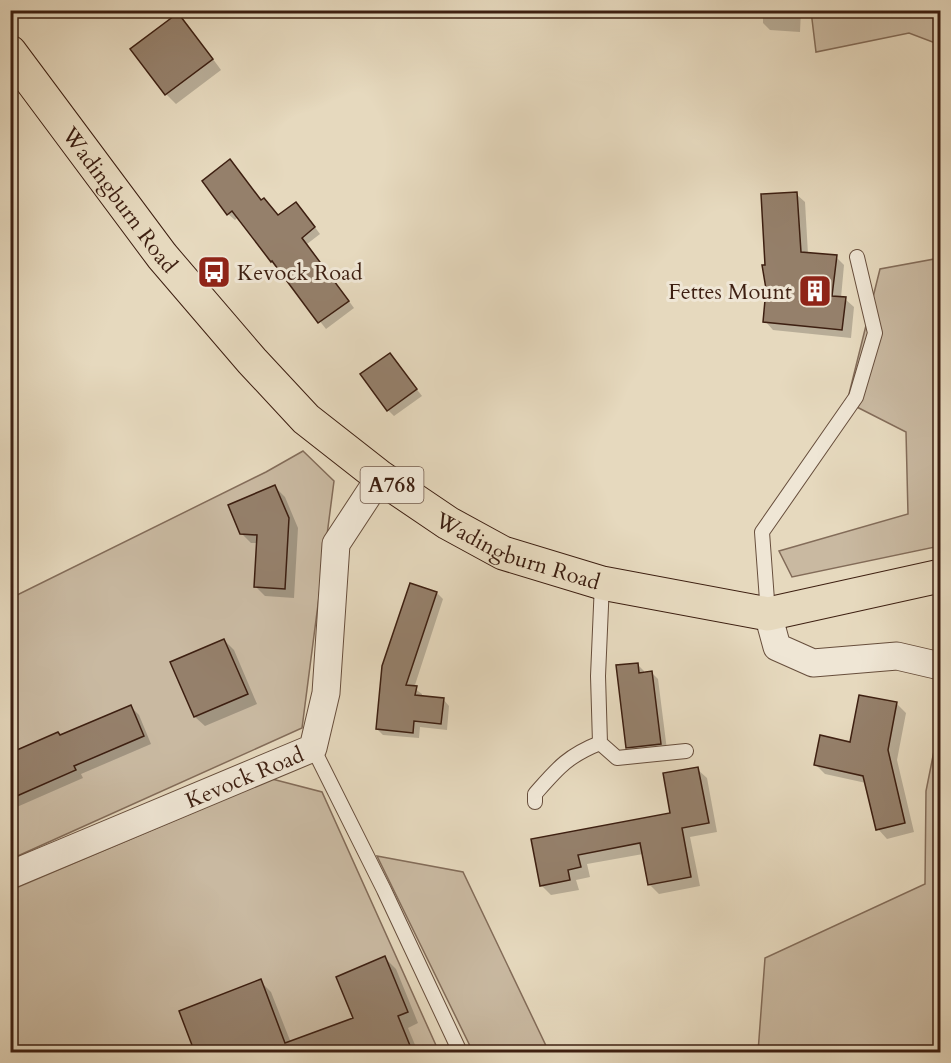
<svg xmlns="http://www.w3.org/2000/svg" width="951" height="1063" viewBox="0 0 951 1063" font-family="Cardo,serif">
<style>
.green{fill:#c9b9a1;stroke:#836c59;stroke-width:1.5}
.shadow{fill:#0003}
.building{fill:#95806b;stroke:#3d1f11;stroke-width:1.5}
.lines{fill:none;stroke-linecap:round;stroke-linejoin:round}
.lane-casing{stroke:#674e3c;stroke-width:16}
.street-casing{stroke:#674e3c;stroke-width:29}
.primary-casing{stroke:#3d1f11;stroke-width:35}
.lane{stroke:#efe6d5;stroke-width:14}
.street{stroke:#efe6d5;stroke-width:27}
.primary{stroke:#e6d9be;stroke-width:33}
.labels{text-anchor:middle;stroke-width:6;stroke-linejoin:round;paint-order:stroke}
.shield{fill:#efe6d5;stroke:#725b4c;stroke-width:1.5}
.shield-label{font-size:21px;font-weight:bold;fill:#3d1f11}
.street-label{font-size:22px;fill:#3d1f11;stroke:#efe6d5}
.poi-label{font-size:22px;fill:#3d1f11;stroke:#efe6d5;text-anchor:start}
</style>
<rect width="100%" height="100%" fill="#e6d9be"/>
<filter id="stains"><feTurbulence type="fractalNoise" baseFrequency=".00333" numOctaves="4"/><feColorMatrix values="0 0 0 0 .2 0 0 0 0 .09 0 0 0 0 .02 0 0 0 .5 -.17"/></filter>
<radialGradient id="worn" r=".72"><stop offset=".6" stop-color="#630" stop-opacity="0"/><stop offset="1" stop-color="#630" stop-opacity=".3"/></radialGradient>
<!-- green -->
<path class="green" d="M811 11H940V93L938 44 909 33 816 52Z
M940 258V546L792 577 779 551 908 514 906 432 847 402 880 269Z
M303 451 334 481 302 728 11 859V598L266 472Z
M940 721V1052H758L765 958 925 884 926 791Z
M272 779 322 792 439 1052H11V890Z
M377 856 463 872 549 1052H473Z"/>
<!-- shadow -->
<path class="shadow" d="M726 10H801L800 32 770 30 763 23V18L732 16Z
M178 15 188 25 221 70 176 104 166 94Z
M204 181 262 202 279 217 302 210 320 234 307 244 354 308 326 329 238 217 235 220 228 214Z
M796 194 805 202 808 254 836 257 844 265 841 298 845 299 854 307 851 338 773 330 765 321 767 266Z
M390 355 422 396 394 416 388 410Z
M275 487 285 497 298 528 294 598 265 596 255 586 258 543H251L241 533Z
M437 593 443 599 414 688 422 694V697L443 699 449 706 447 730 420 727 419 738 383 735 377 729Z
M224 640 234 650 257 704 205 726 195 717 172 663Z
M637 664 644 671V674L652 673 658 679 667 750 634 754 627 747Z
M861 697 897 704 906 713 897 760 914 832 887 839 878 829 866 783 825 774 815 764 851 744Z
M131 707 139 715 151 744 81 774 83 778 10 810V755L61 737Z
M697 769 707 778 717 832 690 837 700 886 659 894 649 884 643 854 587 864 590 877 576 880 579 890 551 895 541 885 533 840 672 814Z
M385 958 396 969 418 1023 408 1028 418 1052H197L260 981 271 992 291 1043 355 1019Z"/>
<!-- building -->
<path class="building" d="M178 13 213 59 165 95 130 49Z
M230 159 261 200 264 198 278 215 296 202 315 227 302 238 349 301 318 323 272 261 271 262 232 211 227 215 202 181Z
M797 192 801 252 837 255 832 296 846 297 842 330 763 322 766 289 762 265H765L761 194Z
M390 353 417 389 387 411 360 374Z
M275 485 289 518 285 589 254 587 257 535 240 534 228 505Z
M410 583 437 592 406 685 417 686 415 695 444 698 441 724 414 721 413 733 376 729 382 666Z
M224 639 248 694 194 717 170 662Z
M638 663 639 673 652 671 661 744 626 748 616 665Z
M859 695 897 702 888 750 905 823 876 830 863 776 814 765 820 735 850 742Z
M131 705 144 736 74 766 76 770 10 799V753L58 732 60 735Z
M698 767 709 823 682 828 691 877 648 885 640 843 578 855 581 867 568 870 570 880 540 886 531 839 670 813 663 773Z
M385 956 408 1012 398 1016 413 1053H195L179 1011 261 979 285 1043 353 1018 336 977Z"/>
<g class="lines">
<!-- lane casing -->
<g class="lane-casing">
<path id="lane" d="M602 583 598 676 600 743 617 758 686 751
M768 614 762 532 856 397 875 333 857 257
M313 748 384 890 460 1052
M535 802V794C557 769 567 756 600 743"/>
</g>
<!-- street casing -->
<g class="street-casing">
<g id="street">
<path d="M768 614 777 647 813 663 897 656 940 666"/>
<path id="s1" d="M10 875 313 748 326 693 336 544 380 477"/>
</g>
</g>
<!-- primary casing -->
<g class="primary-casing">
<g id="primary">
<path id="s2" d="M10 52 162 256 252 361 306 419 380 477 448 523 503 553 602 583 768 614 940 576"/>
</g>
</g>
<!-- lane -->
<use href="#lane" class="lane"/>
<!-- street -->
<use href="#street" class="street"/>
<!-- primary -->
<use href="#primary" class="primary"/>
</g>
<!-- icons -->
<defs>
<g id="bus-square" transform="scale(1.725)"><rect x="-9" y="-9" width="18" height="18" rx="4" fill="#8f2418" stroke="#efe6d5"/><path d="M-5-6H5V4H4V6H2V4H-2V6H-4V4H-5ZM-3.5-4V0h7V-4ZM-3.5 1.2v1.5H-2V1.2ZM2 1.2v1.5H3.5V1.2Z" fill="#fff"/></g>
<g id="building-square" transform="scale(1.725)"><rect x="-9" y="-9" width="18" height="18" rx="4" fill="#8f2418" stroke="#efe6d5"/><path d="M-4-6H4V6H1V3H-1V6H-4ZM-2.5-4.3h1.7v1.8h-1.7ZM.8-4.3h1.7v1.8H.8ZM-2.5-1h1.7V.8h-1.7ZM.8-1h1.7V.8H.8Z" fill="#fff"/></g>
</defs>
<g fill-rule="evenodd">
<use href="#bus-square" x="214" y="272"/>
<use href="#building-square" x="815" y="291"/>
</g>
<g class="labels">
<!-- shield labels -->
<rect class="shield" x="360.5" y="467" width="63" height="36" rx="4.5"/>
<g class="shield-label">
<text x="392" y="492">A768</text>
</g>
<!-- street labels -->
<g class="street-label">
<text dy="8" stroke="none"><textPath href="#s2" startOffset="184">Wadingburn Road</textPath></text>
<text dy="8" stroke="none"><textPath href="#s2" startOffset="724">Wadingburn Road</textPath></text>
<text dy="8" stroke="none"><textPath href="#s1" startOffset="254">Kevock Road</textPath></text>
</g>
<!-- poi labels -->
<g class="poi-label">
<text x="237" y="280">Kevock Road</text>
<text x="792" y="299" text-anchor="end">Fettes Mount</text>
</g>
</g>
<!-- margin -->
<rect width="951" height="1063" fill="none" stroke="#e6d9be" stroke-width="36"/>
<rect x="12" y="12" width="927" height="1039" fill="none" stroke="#3d1f11" stroke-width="3"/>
<rect x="18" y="18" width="915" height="1027" fill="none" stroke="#3d1f11" stroke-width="1.5"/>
<rect width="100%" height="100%" filter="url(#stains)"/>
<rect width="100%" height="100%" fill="url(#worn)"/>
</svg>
